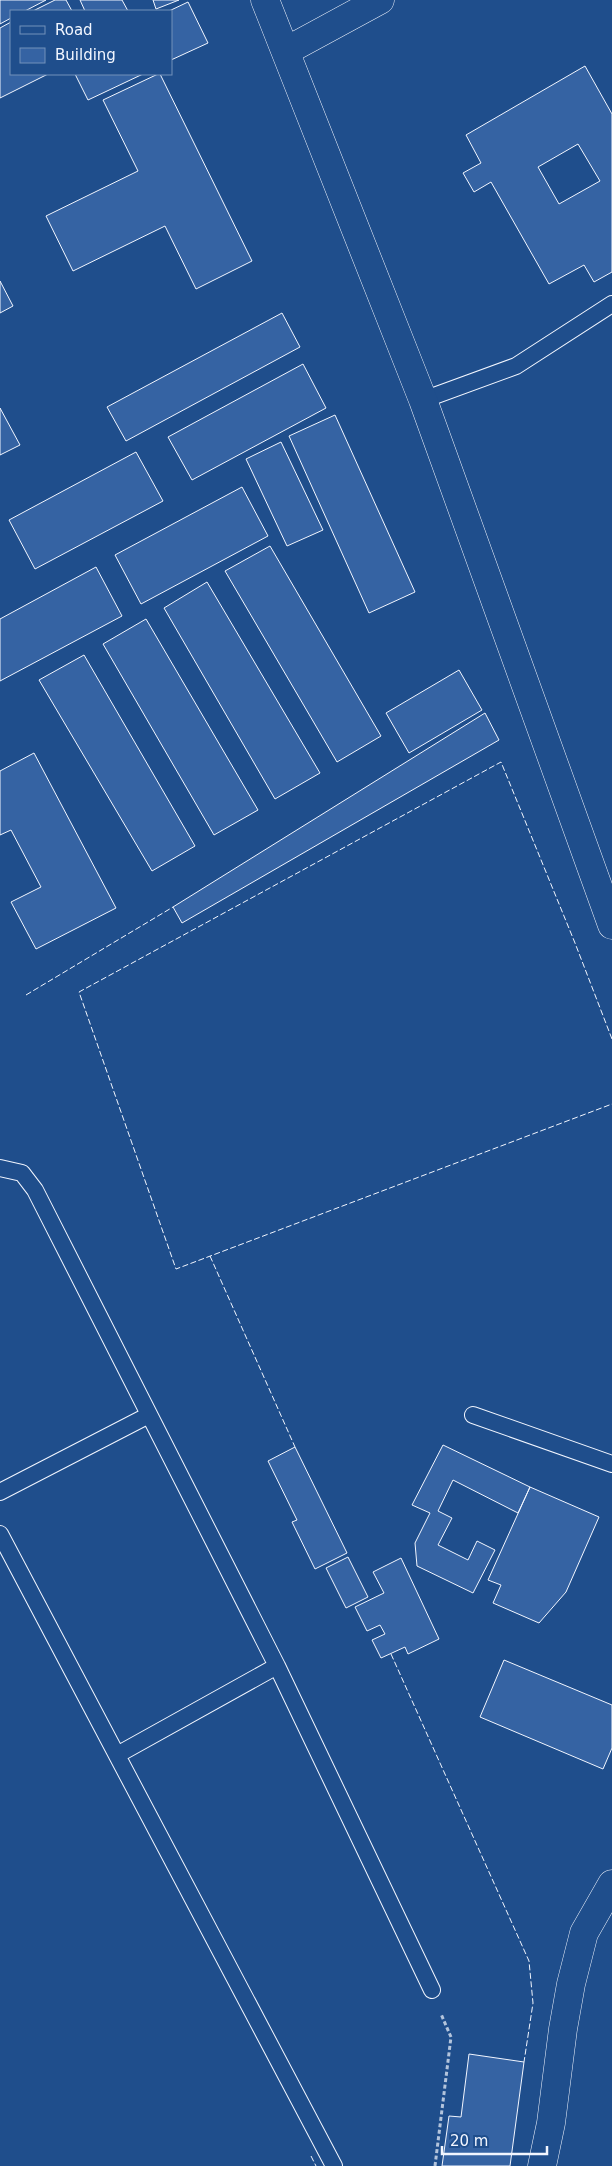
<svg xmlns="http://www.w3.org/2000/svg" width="612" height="2166" viewBox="0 0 612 2166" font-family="'DejaVu Sans',sans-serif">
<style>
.building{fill:#3563a3;stroke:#f2f6ff;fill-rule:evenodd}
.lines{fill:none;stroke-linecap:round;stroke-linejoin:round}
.lane-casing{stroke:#f2f6ff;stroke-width:18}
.street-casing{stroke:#f2f6ff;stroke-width:29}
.path{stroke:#b3c4dc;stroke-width:3;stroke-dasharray:4 2.5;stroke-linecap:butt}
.lane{stroke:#1f4e8c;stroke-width:16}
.street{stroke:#1f4e8c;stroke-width:28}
.fence{stroke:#f2f6ff;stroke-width:1;stroke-dasharray:6 2.5;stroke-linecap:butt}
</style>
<rect width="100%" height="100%" fill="#1f4e8c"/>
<!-- building -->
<path class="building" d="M0 0H46L25 11H11V18L0 24Z
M55 0H66L72 11H33Z
M80 0H122L128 11H85Z
M153 0H179L156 9Z
M188 2 208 43 171 60V11H169Z
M11 22V74H48L0 98V28Z
M585 66 612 114V272L594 282 584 265 549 284 491 182 474 192 463 173 481 163 466 135ZM578 144 600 181 559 204 538 167Z
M75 74H143L88 100Z
M158 74H160L252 261 196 289 165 226 73 271 46 216 138 171 103 100Z
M0 281 13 306 0 313Z
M282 313 300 347 126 441 107 407Z
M303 364 326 408 192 480 168 437Z
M0 408 20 445 0 455Z
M335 415 415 592 369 613 289 436Z
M281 442 323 530 287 546 246 459Z
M136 452 163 501 35 569 9 520Z
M242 487 268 536 141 604 115 555Z
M270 546 381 736 337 762 225 571Z
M96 567 122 616 0 681V619Z
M207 582 320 773 275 799 164 608Z
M146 619 258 810 214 835 103 644Z
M84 655 195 846 152 871 39 680Z
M459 670 482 710 409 753 386 713Z
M485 713 499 740 182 923 173 907Z
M34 753 116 908 36 949 11 902 41 887 11 830 0 835V771Z
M443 1445 530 1487 518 1513 453 1480 438 1511 452 1518 438 1545 468 1560 477 1541 495 1550 473 1593 417 1566 415 1543 430 1513 412 1505Z
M295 1447 347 1553 315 1569 292 1522 297 1520 268 1461Z
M530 1487 599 1517 566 1592 539 1623 493 1603 501 1585 488 1580Z
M348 1557 368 1597 346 1608 326 1568Z
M401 1558 439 1639 408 1654 405 1647 381 1658 372 1640 385 1634 380 1625 367 1631 355 1607 384 1593 373 1572Z
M504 1660 612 1705V1748L603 1769 480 1717Z
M469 2054 524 2062 510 2166H442L449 2116 461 2117Z"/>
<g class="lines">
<!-- lane casing -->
<g class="lane-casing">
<path id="lane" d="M423 400 516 366 612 304
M0 1168 22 1173 35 1190 277 1666 432 1990
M473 1415 612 1464
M0 1492 149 1415
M0 1534 334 2166
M117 1755 277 1666"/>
</g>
<!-- street casing -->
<g class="street-casing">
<path id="street" d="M265 0 423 400 612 925
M286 51 380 0
M542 2166 551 2123 563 2029 571 1984 584 1933 612 1884"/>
</g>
<!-- path -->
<path class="path" d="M435 2166 451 2037 441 2014"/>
<!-- lane -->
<use href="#lane" class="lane"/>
<!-- street -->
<use href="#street" class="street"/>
<!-- fence -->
<path class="fence" d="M26 995 173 907
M612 1039 575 943 501 762 79 992 176 1269 612 1104
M210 1256 295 1447
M391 1654 529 1961 533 2003 524 2062
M311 2156 316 2166"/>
</g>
<!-- legend -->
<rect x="10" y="10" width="162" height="65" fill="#1f4e8c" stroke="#7391ba"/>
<rect x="20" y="26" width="25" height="8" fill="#1f4e8c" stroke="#7391ba"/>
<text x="55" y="35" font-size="15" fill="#f2f6ff">Road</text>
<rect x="20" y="48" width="25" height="15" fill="#3563a3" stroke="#7391ba"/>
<text x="55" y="60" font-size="15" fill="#f2f6ff">Building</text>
<!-- scale -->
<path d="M442 2146v8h105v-8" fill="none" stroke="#f2f6ff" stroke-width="2.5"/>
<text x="450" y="2146" font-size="15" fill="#f2f6ff" stroke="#1f4e8c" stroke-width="4" paint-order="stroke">20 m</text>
</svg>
